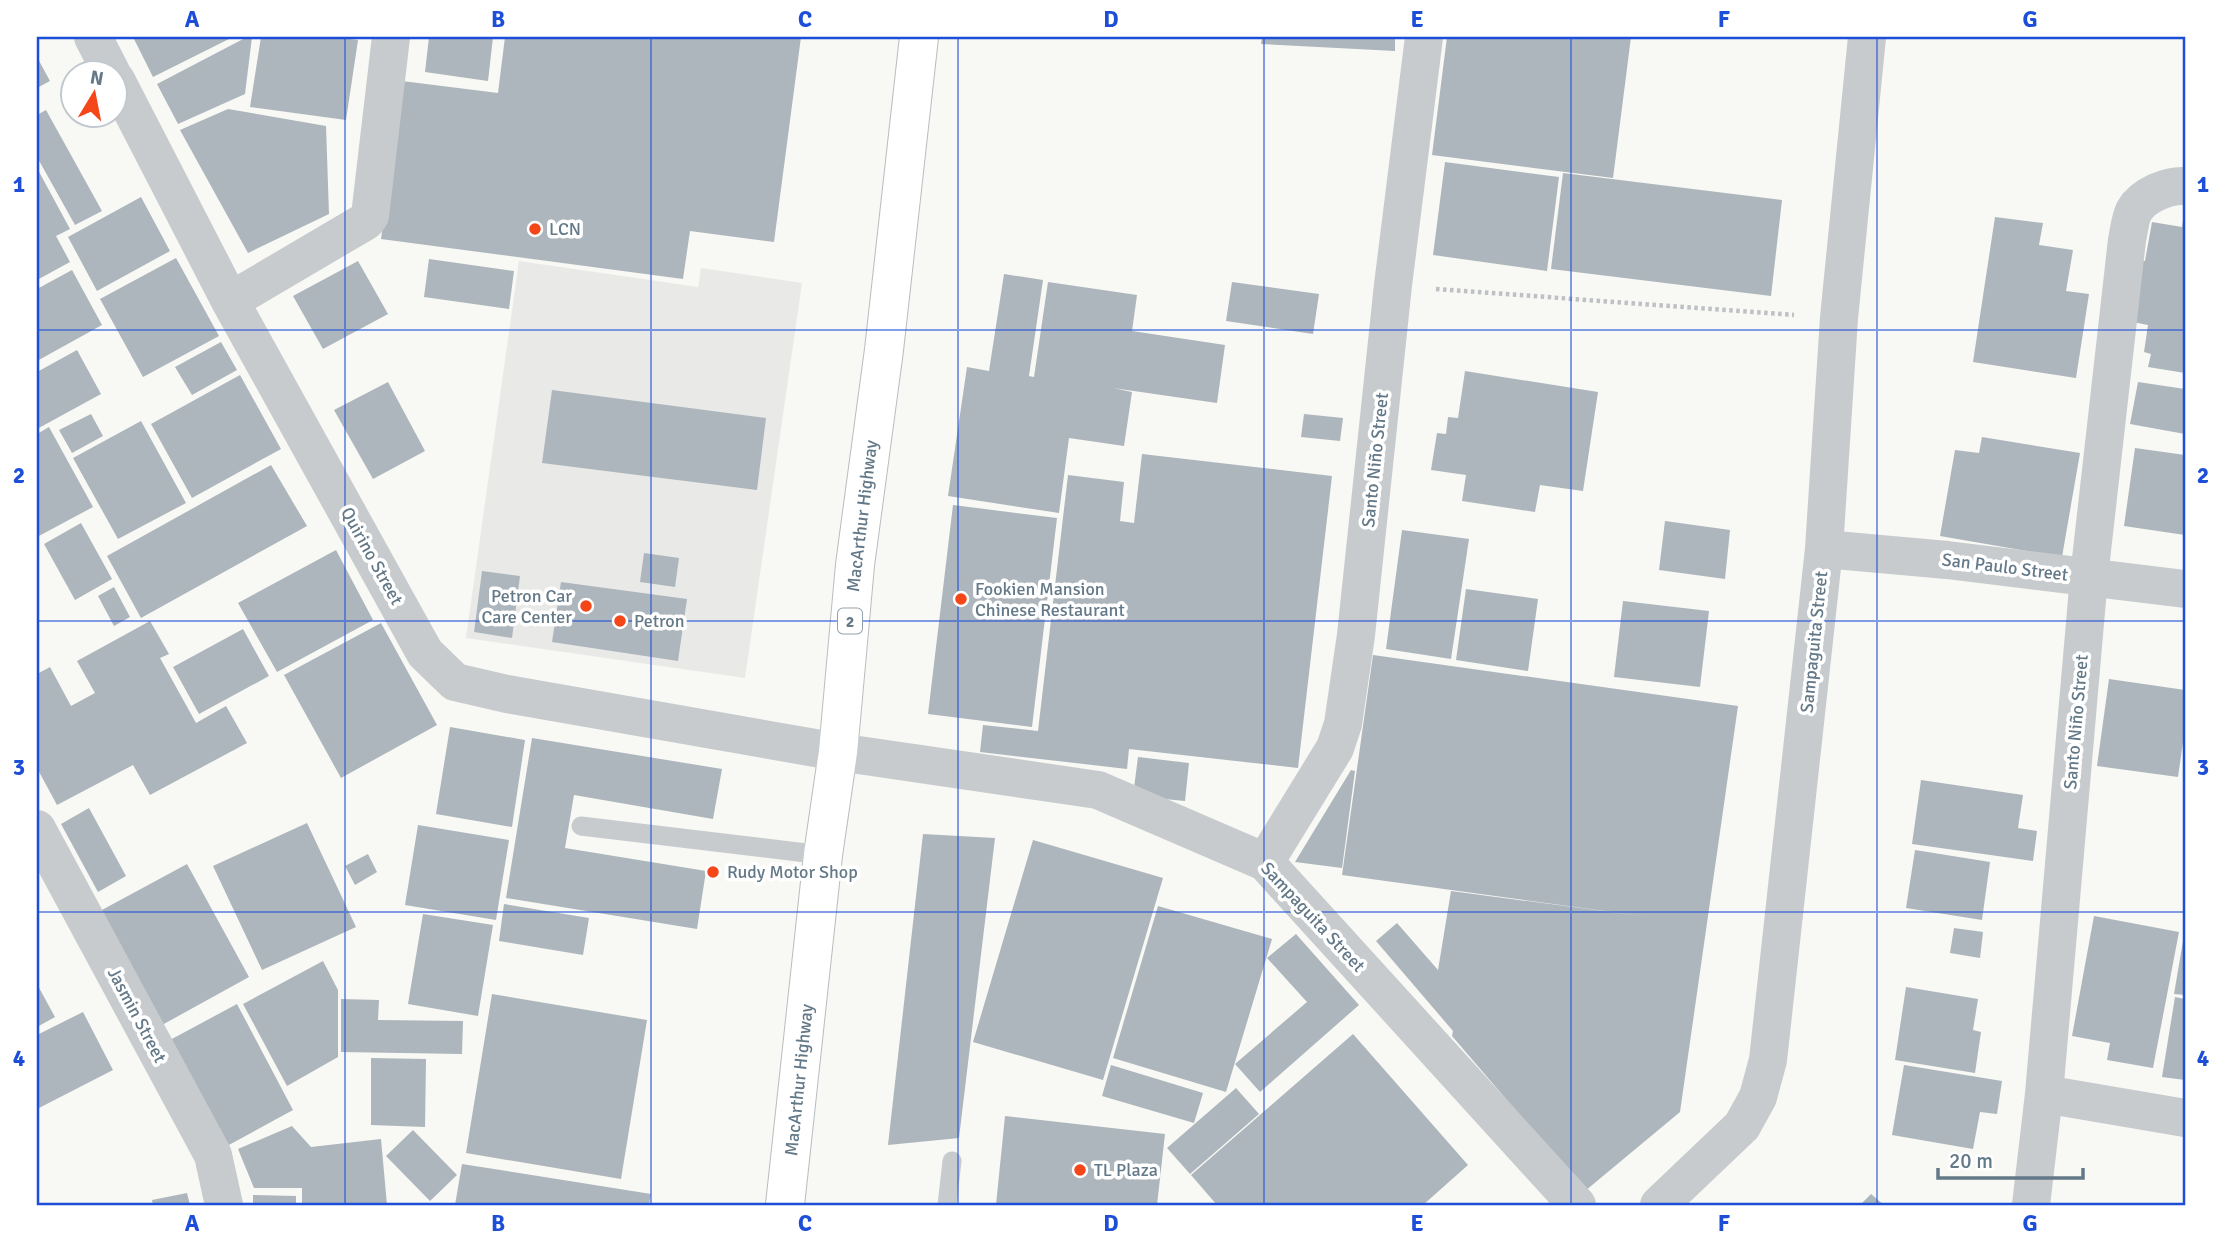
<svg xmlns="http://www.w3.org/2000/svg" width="2222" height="1242" viewBox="0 0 2222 1242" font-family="Signika,sans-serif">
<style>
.built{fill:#e9e9e8}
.building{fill:#adb6bc}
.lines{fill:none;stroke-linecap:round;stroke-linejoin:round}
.trunk-casing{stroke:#b9bdc0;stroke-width:40}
.path{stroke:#bec1c3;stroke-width:4.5;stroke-dasharray:3.5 3.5;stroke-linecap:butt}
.service{stroke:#c7cbce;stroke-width:19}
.minor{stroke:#c7cbce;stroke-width:38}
.trunk{stroke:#fff;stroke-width:38}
.grid{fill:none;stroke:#1d4ed8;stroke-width:2;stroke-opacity:0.55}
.poi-dot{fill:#f44618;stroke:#fff;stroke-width:2.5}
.labels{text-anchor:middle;stroke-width:7;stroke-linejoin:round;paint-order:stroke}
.shield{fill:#fff;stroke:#92a1ac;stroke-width:2}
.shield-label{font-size:16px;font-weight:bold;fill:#647988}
.poi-label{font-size:18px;fill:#647988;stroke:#fff;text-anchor:start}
.street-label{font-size:18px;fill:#647988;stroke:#fff}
.neatline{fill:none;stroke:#1d4ed8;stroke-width:2.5}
.grid-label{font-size:23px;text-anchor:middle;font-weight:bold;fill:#1d4ed8}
</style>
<rect width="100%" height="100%" fill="#f8f8f4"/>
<!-- built -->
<path class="built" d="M519 261 698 287 701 268 802 283 745 678 466 638Z"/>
<!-- building -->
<path class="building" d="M133 37H233L153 77Z
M247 37H252L245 94 178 124 157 84Z
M261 37H335L358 40 346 120 250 107Z
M429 37H493L488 81 425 72Z
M505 37H801L774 242 690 231 683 279 381 239 402 81 498 93Z
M1262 37H1395V51L1261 44Z
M1447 37H1631L1613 178 1432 155Z
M37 57 50 81 37 88Z
M228 109 326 126 329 214 248 253 180 130Z
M46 110 102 211 75 225 37 157V115Z
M1445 162 1559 177 1547 271 1433 255Z
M37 168 70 229 56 236 70 262 37 280Z
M1563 173 1782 200 1771 296 1551 269Z
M141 197 170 251 97 291 68 237Z
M2184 214 2185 215V373L2148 367 2151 354 2144 352 2148 325 2122 320 2132 259 2145 261 2152 222 2182 227Z
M1995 217 2043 223 2039 245 2073 250 2066 291 2089 294 2076 378 1973 362Z
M176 258 219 336 143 377 100 299Z
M429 259 514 271 509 309 424 297Z
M358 261 388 314 323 349 293 296Z
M72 270 102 325 37 361V289Z
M1004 274 1043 280 1029 376 1034 377 1048 282 1137 295 1132 331 1225 345 1217 403 1113 388 1132 392 1124 446 1069 438 1059 513 948 496 967 367 989 371Z
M1232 282 1319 294 1313 334 1226 321Z
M221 342 237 370 192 395 175 367Z
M77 350 101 394 37 429V372Z
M1465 371 1598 392 1583 491 1540 485 1535 512 1462 501 1466 475 1431 470 1437 433 1446 434 1448 417 1458 418Z
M240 375 281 449 192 498 151 424Z
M388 382 425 451 373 479 334 410Z
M2138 382 2185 389V434L2130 424Z
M552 390 766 418 757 490 542 463Z
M91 414 103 436 72 453 59 430Z
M1304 414 1343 418 1340 441 1301 437Z
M141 421 186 503 118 539 73 458Z
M49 427 93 507 37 537V434Z
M1982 437 2080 453 2062 557 1940 536 1955 450 1979 453Z
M2135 448 2185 455V535L2124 526Z
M1142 454 1332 476 1298 768 1129 749 1127 769 980 752 983 725 1038 731 1068 475 1124 482 1120 521 1134 523Z
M271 465 307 526 141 618 107 556Z
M953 505 1057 518 1032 727 928 714Z
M1665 521 1730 530 1725 579 1659 570Z
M81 523 112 579 75 600 44 544Z
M1402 530 1469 539 1451 659 1386 649Z
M336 550 373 620 277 672 238 603Z
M644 553 679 558 675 587 640 582Z
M482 571 520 576 512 638 474 632Z
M561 582 687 599 678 661 552 642Z
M114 587 130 617 114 626 98 596Z
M1466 589 1538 599 1528 671 1456 660Z
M1623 601 1709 611 1700 687 1614 677Z
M150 621 169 654 160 658 196 723 226 706 247 743 150 795 133 765 57 805 37 768V674L50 667 71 706 95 693 77 661Z
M381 623 437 725 341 778 284 675Z
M243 629 269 676 199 714 173 667Z
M1373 655 1738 706 1680 1112 1585 1191 1452 1036 1453 1031 1376 941 1397 923 1438 970 1451 891 1656 918 1342 875Z
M2109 679 2185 690V728L2178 777 2097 766Z
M450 727 525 740 512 827 436 814Z
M532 738 722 769 713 819 574 795 565 848 706 871 697 929 506 898Z
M1138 757 1189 763 1185 801 1133 796Z
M1351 770 1355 771 1342 868 1295 862Z
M1921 780 2023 795 2018 828 2037 831 2033 861 1912 844Z
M89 808 126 876 98 892 61 824Z
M307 823 356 927 262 970 213 866Z
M418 825 509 840 496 920 405 905Z
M923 834 995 838 959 1138 888 1145Z
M1033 840 1163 878 1103 1080 973 1042Z
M1915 850 1990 862 1982 920 1906 908Z
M368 854 377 872 355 885 345 866Z
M187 864 249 977 162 1025 100 911Z
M504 904 589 918 583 955 499 941Z
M1158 906 1272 939 1226 1092 1113 1058Z
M423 914 493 925 478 1016 408 1004Z
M2094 916 2179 932 2153 1068 2107 1060 2110 1043 2072 1036Z
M1954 928 1983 932 1980 958 1950 953Z
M1296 934 1359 1005 1260 1092 1235 1064 1307 1002 1267 958Z
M2184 935H2185V995L2174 994Z
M323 961 338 990V1057L287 1086 243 1004Z
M37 984 55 1017 37 1027Z
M1906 987 1978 999 1973 1030 1981 1032 1975 1073 1895 1060Z
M492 994 647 1020 621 1179 466 1153Z
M2175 997 2185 999V1080L2162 1077Z
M341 999 379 1000 378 1020 463 1021 462 1054 341 1052Z
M237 1004 293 1110 227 1146 170 1040Z
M83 1012 113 1070 37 1109V1035Z
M1353 1034 1468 1165 1423 1205H1217L1191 1175Z
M371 1058 426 1059 425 1127 371 1125Z
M1111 1065 1203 1093 1194 1123 1102 1096Z
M1904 1065 2002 1081 1997 1114 1980 1112 1973 1149 1892 1135Z
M1236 1088 1259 1114 1190 1174 1167 1148Z
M1005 1116 1165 1134 1157 1205H996Z
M292 1126 311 1147 381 1139 387 1205H302V1188H254L238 1149Z
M413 1130 457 1175 430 1201 386 1156Z
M462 1164 651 1194 649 1205H455Z
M187 1193 190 1205H153L152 1200Z
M1871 1194 1884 1205H1860Z
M253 1195 296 1196V1205H253Z"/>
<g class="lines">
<!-- trunk casing -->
<g class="trunk-casing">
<path id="trunk" d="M785 1205 823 855 838 752 855 565 884 350 919 37"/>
</g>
<!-- path -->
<path class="path" d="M1436 289 1794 315"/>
<!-- service -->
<path class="service" d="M581 826 823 855
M947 1205 952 1161"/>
<!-- minor -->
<path class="minor" d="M93 37 112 74
M116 80 230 301 425 653 455 682 507 694 838 752 1098 790 1265 862 1577 1205
M230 301 366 221 370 216 391 37
M1824 549 1947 560 2185 589
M37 829 213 1155 224 1205
M1265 862 1335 748 1343 724 1356 635 1393 285 1424 37
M2044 1094 2185 1118
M1659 1205 1742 1126 1758 1097 1768 1060 1824 549 1839 318 1867 37
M2031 1205 2044 1094 2089 577 2127 240C2129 231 2130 219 2134 211 2143 195 2168 185 2185 186"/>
<!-- trunk -->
<use href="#trunk" class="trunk"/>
</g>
<!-- grid -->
<path class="grid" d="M345 37V1205M651 37V1205M958 37V1205M1264 37V1205M1571 37V1205M1877 37V1205M37 330H2185M37 621H2185M37 912H2185"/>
<!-- markers -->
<g class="poi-dot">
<circle cx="535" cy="229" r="7"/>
<circle cx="961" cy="599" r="7"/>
<circle cx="586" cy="606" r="7"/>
<circle cx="620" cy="621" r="7"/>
<circle cx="713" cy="872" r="7"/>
<circle cx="1080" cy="1170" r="7"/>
</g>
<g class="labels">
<!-- shield labels -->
<rect class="shield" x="838" y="608.5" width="24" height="25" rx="5"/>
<g class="shield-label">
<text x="850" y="627">2</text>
</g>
<!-- poi labels -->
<g class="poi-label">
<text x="549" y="235">LCN</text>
<text x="975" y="595">Fookien Mansion<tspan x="975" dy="21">Chinese Restaurant</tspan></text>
<text x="572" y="602" text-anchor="end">Petron Car<tspan x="572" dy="21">Care Center</tspan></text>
<text x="634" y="627">Petron</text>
<text x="727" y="878">Rudy Motor Shop</text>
<text x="1094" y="1176">TL Plaza</text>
</g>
<!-- street labels -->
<g class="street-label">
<text transform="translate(1375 460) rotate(-84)" y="6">Santo Niño Street</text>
<text transform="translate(862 516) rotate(-83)" y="6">MacArthur Highway</text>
<text transform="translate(372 556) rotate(61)" y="6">Quirino Street</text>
<text transform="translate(2005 567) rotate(7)" y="6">San Paulo Street</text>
<text transform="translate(1814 642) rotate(-84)" y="6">Sampaguita Street</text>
<text transform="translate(2076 722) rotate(-85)" y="6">Santo Niño Street</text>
<text transform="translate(1313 917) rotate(47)" y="6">Sampaguita Street</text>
<text transform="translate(137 1015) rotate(62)" y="6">Jasmin Street</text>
<text transform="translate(799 1080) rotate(-84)" y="6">MacArthur Highway</text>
</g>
</g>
<!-- border -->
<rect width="2222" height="1242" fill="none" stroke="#ffffff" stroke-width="77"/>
<!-- north arrow -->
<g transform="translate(94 94) rotate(10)"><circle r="33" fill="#ffffff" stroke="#c1c9cf" stroke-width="2"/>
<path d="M0-5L12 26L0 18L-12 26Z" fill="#f44618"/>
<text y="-10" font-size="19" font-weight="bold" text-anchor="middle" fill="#647988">N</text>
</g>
<!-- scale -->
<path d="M1938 1168v10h145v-10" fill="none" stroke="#647988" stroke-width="3.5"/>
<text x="1949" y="1168" font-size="21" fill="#647988" stroke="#ffffff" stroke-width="5" paint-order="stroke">20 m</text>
<rect x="38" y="38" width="2146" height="1166" class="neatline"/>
<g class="grid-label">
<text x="192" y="27">A</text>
<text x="498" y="27">B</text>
<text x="805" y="27">C</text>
<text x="1111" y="27">D</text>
<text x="1417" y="27">E</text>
<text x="1724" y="27">F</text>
<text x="2030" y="27">G</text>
<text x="19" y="192">1</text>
<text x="2203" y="192">1</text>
<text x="19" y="483">2</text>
<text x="2203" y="483">2</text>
<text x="19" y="775">3</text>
<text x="2203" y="775">3</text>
<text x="19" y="1066">4</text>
<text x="2203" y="1066">4</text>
<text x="192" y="1231">A</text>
<text x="498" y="1231">B</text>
<text x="805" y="1231">C</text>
<text x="1111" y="1231">D</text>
<text x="1417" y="1231">E</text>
<text x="1724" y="1231">F</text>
<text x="2030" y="1231">G</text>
</g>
</svg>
